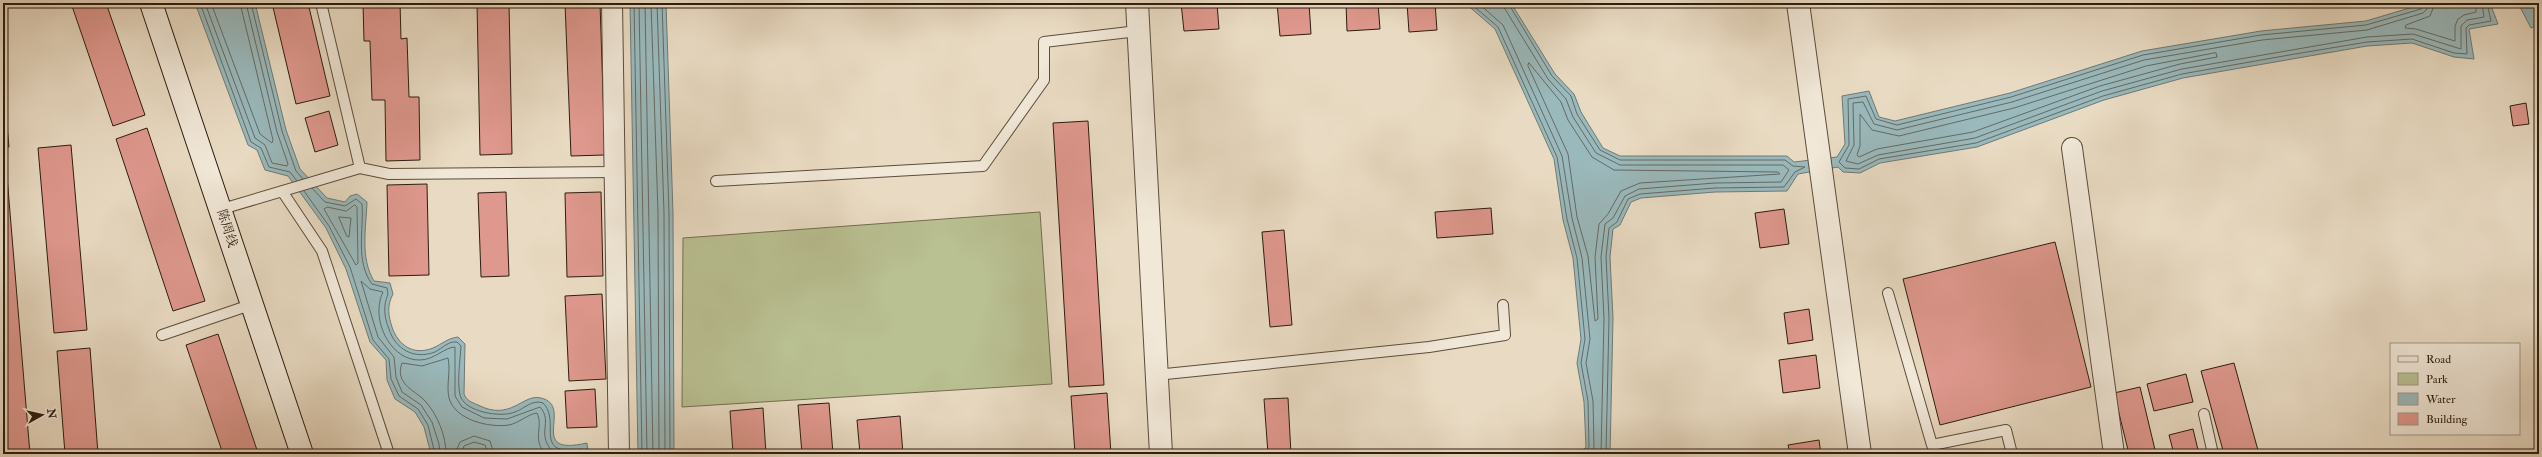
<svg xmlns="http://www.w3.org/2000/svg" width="2542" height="457" viewBox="0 0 2542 457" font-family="'IM FELL Double Pica','Noto Serif SC',serif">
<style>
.green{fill:#b9c092;stroke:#736e50}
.water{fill:#9ab9bc;stroke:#6e7a76}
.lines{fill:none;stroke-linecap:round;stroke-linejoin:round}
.shore{stroke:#646a65;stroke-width:1}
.building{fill:#df988e;stroke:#2d1c0e}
.service-casing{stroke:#5c4c3b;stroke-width:12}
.minor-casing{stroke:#5c4c3b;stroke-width:22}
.tertiary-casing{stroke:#5c4c3b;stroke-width:24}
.secondary-casing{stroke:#2d1c0e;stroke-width:24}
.service{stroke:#f1e8d8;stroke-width:10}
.minor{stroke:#f1e8d8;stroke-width:20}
.tertiary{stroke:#f1e8d8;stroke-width:22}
.secondary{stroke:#f1e8d8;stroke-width:22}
.labels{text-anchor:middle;stroke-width:3;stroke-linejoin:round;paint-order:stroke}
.street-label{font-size:13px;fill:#2d1c0e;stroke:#f1e8d8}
</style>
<rect width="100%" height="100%" fill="#e9dbc3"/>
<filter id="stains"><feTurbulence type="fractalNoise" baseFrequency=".005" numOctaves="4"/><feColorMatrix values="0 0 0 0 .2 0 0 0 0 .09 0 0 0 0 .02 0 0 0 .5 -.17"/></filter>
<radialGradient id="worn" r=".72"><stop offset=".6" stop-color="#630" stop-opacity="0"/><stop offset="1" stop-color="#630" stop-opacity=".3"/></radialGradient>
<!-- green -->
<path class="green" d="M1040 212 1052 384 682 407 683 238Z"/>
<!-- water -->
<path class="water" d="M195 3H255L286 130 300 169 327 198 345 202 350 196 357 194 367 202C366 228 360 258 374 281L390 283 393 294C387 305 388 315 392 327 398 345 413 356 433 348 442 344 448 338 458 337L465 344 464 394C467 401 471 402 478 405 511 422 523 393 541 398 575 406 525 457 587 443L588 454H487C470 450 450 454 431 454L424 427 415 412 395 399 387 380 386 360 370 342 346 269 326 228 288 176 265 170 257 150 248 145Z
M630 3H666L673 213 674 454H638Z
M1465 3H1511L1555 74 1574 94 1581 112 1603 148 1620 156H1787L1794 162 1837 157 1845 144 1842 96 1869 91 1879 117 1895 121 2010 93 2142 51 2261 31 2366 21 2426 3H2490L2498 24 2469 29 2474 59 2454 57 2412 43 2367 46 2183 78 2104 100 1977 147 1880 163 1860 173 1843 172 1838 167 1798 174 1787 191 1715 192 1641 198 1631 202 1620 225 1613 229 1610 257 1613 318 1610 454H1579L1586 447 1584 402 1577 363 1581 339 1573 258 1563 220 1554 159 1495 29Z
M2518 3H2539V25L2531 28Z"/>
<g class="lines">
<!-- shore -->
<path class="shore" d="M200 3 251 142 261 148 269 167 290 172 297 181
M205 3 255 138 265 145 272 163 287 166 288 164 277 132 246 3
M211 3 260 134 272 143 273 140 240 3
M251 3 282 131 296 171 303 179
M634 3 642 454
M639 3 647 454
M645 3 653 454
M651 3 658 213 659 454
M657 3 664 213 665 454
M662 3 669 213 670 454
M1470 3 1498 27 1557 157 1567 219 1577 258 1585 339 1581 363 1588 401 1589 447 1584 454
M1478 3 1503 25 1562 156 1572 218 1582 258 1590 339 1586 363 1593 401 1594 447 1591 454
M1503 3 1505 9 1548 79 1566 99 1573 117 1596 153 1620 165H1783L1789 170 1781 182 1715 183 1639 189 1625 196 1613 218 1605 224 1601 257 1604 318 1601 454
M1508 3 1552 76 1571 96 1577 114 1600 150 1620 160H1785L1793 166 1805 167 1795 172 1784 187 1715 188 1640 194 1628 199 1617 222 1609 228 1606 257 1609 318 1606 454
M2424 3 2421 9 2366 25 2261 35 2143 55 2011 97 1897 125 1876 119 1866 96 1848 99 1849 145 1839 162 1845 168 1859 169 1879 159 1976 143 2103 96 2182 74 2295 54 2367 42 2412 39 2454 53 2467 54 2466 28 2469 25 2491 21 2487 3
M2429 3 2427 9 2423 13 2367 30 2262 40 2144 60 2012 102 1897 130 1874 124 1863 102 1853 103 1854 145 1846 161 1858 164 1878 155 1975 138 2102 91 2182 69 2367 37 2413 34 2461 49V26L2467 20 2484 17 2482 3
M2435 3 2430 16 2406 25 2405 28 2416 29 2455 41V26L2458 19 2464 15 2476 12V3
M2216 53 2217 57 2180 64 2100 86 1973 132 1877 149 1859 157 1857 155 1860 146V114L1872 130 1899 136 2014 108 2146 66Z
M1529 63 1561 102 1568 120 1592 157 1614 170 1778 172 1780 174 1640 183 1621 191 1608 214 1599 224 1595 257 1598 319 1595 321 1588 256 1577 217 1568 154 1528 66Z
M312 188 325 202 345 206 356 199 362 204C364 230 355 261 372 284L387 288 388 294C383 306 384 317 389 329 395 349 414 360 435 352 443 348 448 341 457 342L461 346C460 361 457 381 460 395 464 412 501 418 515 412 524 409 532 399 543 403 562 422 531 457 582 449L584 454
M304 191 329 226 350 267 373 340 389 359 391 379 399 396 418 409 428 425 435 454
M355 205 357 207 358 263 356 265 324 209 327 207 346 211Z
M339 217 351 218 349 237 347 236Z
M440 454 439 444 432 422 421 405 402 392 396 377 394 357 378 337 361 281 370 289 383 292C382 295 380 298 380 301 374 326 393 361 420 360 434 360 445 347 455 347V396L462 407 484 418 507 419 540 407C554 423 534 434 555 454
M446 454C446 436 438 416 426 402 417 391 394 385 402 363L422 366 448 358C451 371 446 385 449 398 455 420 489 428 509 425 519 423 528 414 537 413 544 427 531 440 546 454
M455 454 460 442 474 436 490 441 494 454
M461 454 464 446 474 442 485 445 488 454"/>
</g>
<!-- building -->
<path class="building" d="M71 3H106L145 115 113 126Z
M272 3H308L330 96 296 104Z
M363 3H400L401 39 407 38 409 97H419L420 160 386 161 385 100H372L370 41H364Z
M477 3H509L512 154 480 155Z
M565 3H600L605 155 571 156Z
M1181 3H1217L1219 29 1184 31Z
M1277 3H1309L1311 34 1280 36Z
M1346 3H1378L1380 29 1347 31Z
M1407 3H1435L1437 30 1409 32Z
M3 84 9 147H3Z
M2526 103 2529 124 2513 126 2510 106Z
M329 111 338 145 315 152 305 118Z
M1088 121 1104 385 1069 387 1053 123Z
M147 128 205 301 173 311 116 139Z
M71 145 87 330 54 333 38 148Z
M3 152H5L30 454H3Z
M427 184 429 275 389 276 387 185Z
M506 192 509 276 481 277 478 193Z
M601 192 603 276 567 277 565 193Z
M1491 208 1493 234 1437 238 1435 212Z
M1784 209 1789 244 1760 248 1755 213Z
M1284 230 1292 325 1270 327 1262 232Z
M2055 242 2091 387 1940 425 1903 279Z
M602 294 606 379 569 381 565 296Z
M1809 309 1813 340 1788 344 1784 313Z
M218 334 258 453 257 454H223L186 345Z
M90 348 98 454H65L57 351Z
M1816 355 1820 388 1783 393 1779 360Z
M2234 363 2259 454H2224L2201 371Z
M2186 374 2193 402 2154 411 2147 384Z
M2140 387 2156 454H2129L2114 393Z
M595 389 597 427 567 428 565 391Z
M1107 393 1111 454H1075L1071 396Z
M1288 398 1291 454H1268L1264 399Z
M829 403 833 454H802L798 405Z
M763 408 766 454H733L730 411Z
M900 416 903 454H860L857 420Z
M2193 429 2199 454H2174L2169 435Z
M1819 440 1821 454H1790L1788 445Z"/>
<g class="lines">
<!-- service casing -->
<g class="service-casing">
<path id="service" d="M321 3 360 168 389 174 614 172
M716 181 983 166 1044 80V42L1138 31
M282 191 322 251 389 454
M222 209 360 168
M1888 293 1932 445 2006 430 2012 454
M162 335 253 304
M1156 375 1429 347 1505 335 1503 305
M2204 414 2213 454"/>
</g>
<!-- minor casing -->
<g class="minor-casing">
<path id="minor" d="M612 3 619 454
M2072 148 2114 454"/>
</g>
<!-- tertiary casing -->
<g class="tertiary-casing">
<path id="tertiary" d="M1137 3 1161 454
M1798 3 1860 454"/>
</g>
<!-- secondary casing -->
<g class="secondary-casing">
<path id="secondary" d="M151 3 302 454"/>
</g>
<!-- service -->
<use href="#service" class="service"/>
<!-- minor -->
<use href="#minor" class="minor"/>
<!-- tertiary -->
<use href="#tertiary" class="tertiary"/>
<!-- secondary -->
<use href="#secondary" class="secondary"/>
</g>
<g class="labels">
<!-- street labels -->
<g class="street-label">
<text transform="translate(228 228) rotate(72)" y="5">陈周线</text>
</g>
</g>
<!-- margin -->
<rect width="2542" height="457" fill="none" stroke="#e9dbc3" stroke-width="16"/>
<rect x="4" y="4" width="2534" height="449" fill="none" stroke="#2d1c0e" stroke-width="2"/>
<rect x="8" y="8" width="2526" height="441" fill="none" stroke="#2d1c0e"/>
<!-- legend -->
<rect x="2390" y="343" width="130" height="92" fill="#f1e8d8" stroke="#a39687"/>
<rect x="2398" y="356" width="20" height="6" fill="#f1e8d8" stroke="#a39687"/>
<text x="2426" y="363" font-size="12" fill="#2d1c0e">Road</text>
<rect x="2398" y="373" width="20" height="12" fill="#b9c092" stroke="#a39687"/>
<text x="2426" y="383" font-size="12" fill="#2d1c0e">Park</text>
<rect x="2398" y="393" width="20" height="12" fill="#9ab9bc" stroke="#a39687"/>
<text x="2426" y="403" font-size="12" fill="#2d1c0e">Water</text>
<rect x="2398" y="413" width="20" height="12" fill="#df988e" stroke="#a39687"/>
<text x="2426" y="423" font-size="12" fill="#2d1c0e">Building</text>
<!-- north arrow -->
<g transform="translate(42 415) rotate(82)" stroke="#f1e8d8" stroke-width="3" paint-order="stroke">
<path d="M0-3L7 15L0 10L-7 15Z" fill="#2d1c0e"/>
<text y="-6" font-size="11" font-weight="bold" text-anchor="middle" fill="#2d1c0e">N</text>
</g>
<rect width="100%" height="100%" filter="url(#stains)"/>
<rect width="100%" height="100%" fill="url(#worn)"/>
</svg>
